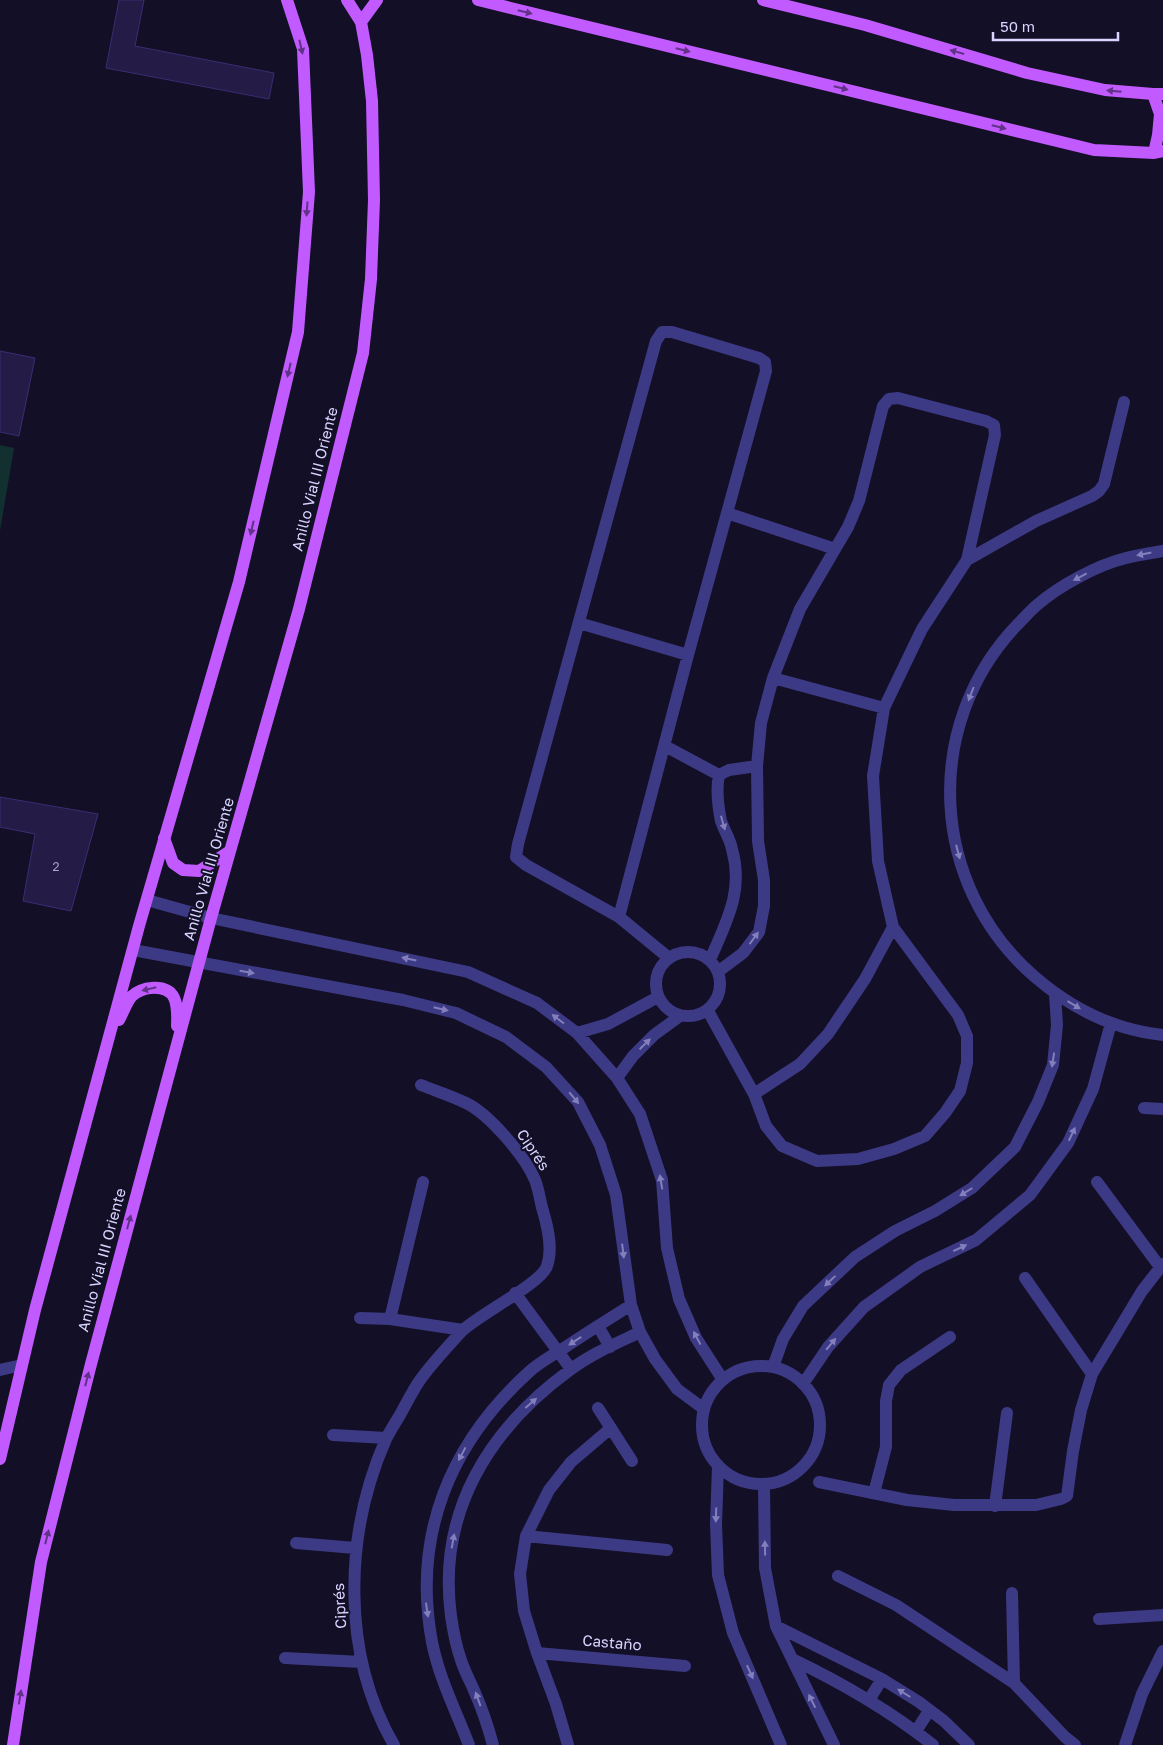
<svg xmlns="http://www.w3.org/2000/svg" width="1163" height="1745" viewBox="0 0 1163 1745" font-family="'Golos Text',sans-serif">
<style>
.green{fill:#12302f}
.building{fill:#241b47;stroke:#3b2d73}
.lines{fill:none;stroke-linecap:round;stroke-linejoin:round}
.minor{stroke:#3d3a85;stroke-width:12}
.major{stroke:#c25bff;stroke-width:12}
.oneway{fill:#623188}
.oneway2{fill:#837fbc}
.labels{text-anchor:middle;stroke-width:4;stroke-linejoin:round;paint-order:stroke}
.number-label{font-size:12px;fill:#aca6d1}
.street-label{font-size:15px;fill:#d9d4ff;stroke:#130f26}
</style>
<rect width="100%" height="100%" fill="#130f26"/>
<!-- green -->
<path class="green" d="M0 445 14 448 0 531Z"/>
<!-- building -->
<path class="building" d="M119 0H144L135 46 274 73 269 99 106 68Z
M0 351 35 358 19 436 0 432Z
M0 797 98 814 71 911 23 901 35 834 0 827Z"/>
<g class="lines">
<!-- minor -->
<path class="minor" d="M727 513 835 549
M1163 551C1151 553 1138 555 1126 558 1097 565 1059 586 1037 605 1030 611 1024 618 1018 624 921 724 929 886 1035 977 1071 1008 1115 1030 1163 1035
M579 623 688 655
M773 678 884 708
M665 746 719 775
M719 775 729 770 757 766
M147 900 211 918 468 972 537 1003 577 1033 617 1078 640 1114 662 1180 667 1248 679 1299 696 1338 723 1380
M619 917 688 655 766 371 765 362 759 358 672 332H662L656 341 518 844 516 857 526 865 619 917 669 958
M133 950 403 1000 456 1013 506 1037 546 1067 578 1102 600 1145 616 1195 631 1305 640 1332 655 1359 677 1389 704 1409
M656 984a32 32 0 1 1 64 0a32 32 0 1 1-64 0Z
M710 960C726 922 744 892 732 849 730 839 724 830 721 821 718 806 716 789 719 775
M719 971 743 953 759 932 764 906V880L758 841 757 766 761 723 773 678 800 609 848 527 859 501 883 406 889 399 898 398 986 421 994 425 995 435 967 560
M708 1011 754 1094 766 1126 782 1146 817 1161 858 1159 894 1149 925 1136 945 1113 960 1091 967 1063V1036L958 1015 893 927 878 861 873 776 884 708 922 629 967 560 1036 521 1092 496 1099 491 1104 484 1124 402
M577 1033 608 1024 658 997
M617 1078 633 1056 654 1035 680 1016
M754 1094 800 1064 828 1034 865 979 893 927
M1144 1108 1163 1109
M1097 1182 1160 1267
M1025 1278 1092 1374
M515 1293 571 1369
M360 1318 390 1319 463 1330
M390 1319 423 1182
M598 1326 610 1347
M702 1425a59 59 0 1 1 118 0a59 59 0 1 1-118 0Z
M773 1367 783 1339 803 1306 855 1257 895 1231 935 1211 972 1188 1015 1147 1038 1102 1053 1065 1057 1025 1055 994
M0 1370 22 1365
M803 1384 828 1347 864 1307 920 1267 976 1240 1030 1195 1068 1143 1093 1089 1111 1023
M598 1408 632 1461
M333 1435 386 1438
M718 1466 716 1524 718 1575 733 1633 781 1745
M819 1482 907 1500 954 1505H1036L1061 1499 1067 1496 1073 1451 1081 1410 1092 1374 1142 1291 1163 1264
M764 1484 765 1568 776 1626 834 1745
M874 1493 886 1447V1401L889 1385 901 1370 950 1337
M995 1506 1007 1413
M526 1536 667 1550
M296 1543 355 1548
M838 1576 896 1605 1014 1683 1065 1737 1075 1745
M1012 1593 1014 1683
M1099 1619 1163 1615
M776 1626 882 1679 919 1702 944 1721 969 1745
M537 1653 685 1666
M285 1658 361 1662
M792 1659C842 1683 889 1710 933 1745
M869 1700 882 1679
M916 1731 929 1711
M394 1745C341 1654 344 1534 386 1439 390 1431 395 1423 400 1415 406 1404 411 1394 418 1383 428 1368 449 1345 462 1331 478 1315 542 1283 547 1266 553 1249 548 1228 543 1211 540 1201 539 1190 535 1180 525 1156 489 1114 466 1103 452 1096 436 1091 421 1085
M469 1745C456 1711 439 1678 432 1642 412 1535 450 1443 530 1371 540 1362 553 1355 564 1348 586 1333 609 1319 631 1305
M493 1745C488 1726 481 1706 473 1688 469 1679 464 1670 461 1660 456 1646 453 1630 451 1616 437 1512 489 1429 570 1370 591 1354 617 1343 640 1332
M568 1745 556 1704 537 1653 524 1611 520 1574 526 1536 549 1490 571 1462 611 1428
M1125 1745 1142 1694 1163 1651"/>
<!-- major -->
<path class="major" d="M478 0 1094 150 1154 153 1163 151
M763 0 865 25 1027 73 1105 90 1153 94H1163
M361 22 377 0
M1153 94 1160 114 1158 135 1154 153
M164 838 173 863 183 870 199 871 230 851
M119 1020C123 1013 127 1001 132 996 136 992 145 988 151 988 177 986 178 1004 177 1026
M0 1459 35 1310 139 926 239 582 298 332 309 192 303 49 287 0
M13 1745 41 1562 91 1364 211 918 299 609 363 353 371 279 374 200 372 101 367 55 361 22 347 0"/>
</g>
<!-- one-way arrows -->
<defs><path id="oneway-solid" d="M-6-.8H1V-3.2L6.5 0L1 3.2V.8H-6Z" transform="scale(1.25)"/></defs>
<g class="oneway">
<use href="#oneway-solid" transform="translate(525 12) rotate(14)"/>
<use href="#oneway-solid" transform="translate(301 47) rotate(77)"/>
<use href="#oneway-solid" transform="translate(683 50) rotate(14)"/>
<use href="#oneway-solid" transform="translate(957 52) rotate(-164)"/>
<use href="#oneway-solid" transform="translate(841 88) rotate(14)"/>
<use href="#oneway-solid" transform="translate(1114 91) rotate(-175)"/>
<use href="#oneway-solid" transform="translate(999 127) rotate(14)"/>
<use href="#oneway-solid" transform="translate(307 209) rotate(94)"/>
<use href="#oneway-solid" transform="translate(289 370) rotate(103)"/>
<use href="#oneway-solid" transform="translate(252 528) rotate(103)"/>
<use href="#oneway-solid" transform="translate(149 989) rotate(167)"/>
<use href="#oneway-solid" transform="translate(129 1222) rotate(-75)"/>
<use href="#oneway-solid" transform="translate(87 1379) rotate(-76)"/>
<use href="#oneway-solid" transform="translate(47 1537) rotate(-76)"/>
<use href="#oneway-solid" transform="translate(20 1697) rotate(-81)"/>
</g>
<g class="oneway2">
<use href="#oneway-solid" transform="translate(1144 554) rotate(169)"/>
<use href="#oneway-solid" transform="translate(1080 577) rotate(152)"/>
<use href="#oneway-solid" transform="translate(971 694) rotate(111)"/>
<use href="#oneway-solid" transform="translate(723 823) rotate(74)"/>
<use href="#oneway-solid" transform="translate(958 852) rotate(75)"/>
<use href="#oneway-solid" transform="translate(754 938) rotate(-54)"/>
<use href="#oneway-solid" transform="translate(409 959) rotate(-168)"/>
<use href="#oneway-solid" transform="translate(247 972) rotate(10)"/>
<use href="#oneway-solid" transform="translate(1074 1005) rotate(31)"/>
<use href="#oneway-solid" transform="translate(441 1009) rotate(13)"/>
<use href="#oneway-solid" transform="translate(558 1019) rotate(-143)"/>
<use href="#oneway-solid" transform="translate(645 1044) rotate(-44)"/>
<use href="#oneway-solid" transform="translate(1053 1060) rotate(99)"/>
<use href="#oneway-solid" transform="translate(574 1098) rotate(50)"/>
<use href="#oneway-solid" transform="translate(1072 1134) rotate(-65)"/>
<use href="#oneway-solid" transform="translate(661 1182) rotate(-100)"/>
<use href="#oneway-solid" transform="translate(966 1192) rotate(148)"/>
<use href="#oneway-solid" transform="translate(960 1248) rotate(-25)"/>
<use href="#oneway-solid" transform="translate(623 1251) rotate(83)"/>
<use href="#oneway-solid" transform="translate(830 1281) rotate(137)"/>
<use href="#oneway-solid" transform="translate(697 1338) rotate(-118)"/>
<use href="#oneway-solid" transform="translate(575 1341) rotate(147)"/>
<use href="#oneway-solid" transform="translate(831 1344) rotate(-50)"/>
<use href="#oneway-solid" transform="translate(531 1403) rotate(-41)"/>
<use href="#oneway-solid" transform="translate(462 1454) rotate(118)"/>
<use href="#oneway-solid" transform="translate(716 1515) rotate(92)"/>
<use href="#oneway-solid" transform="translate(453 1541) rotate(-80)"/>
<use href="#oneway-solid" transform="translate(765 1548) rotate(-91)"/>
<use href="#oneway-solid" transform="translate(427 1610) rotate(82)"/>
<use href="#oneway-solid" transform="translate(750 1672) rotate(66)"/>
<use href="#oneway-solid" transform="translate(904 1693) rotate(-148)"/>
<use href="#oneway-solid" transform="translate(478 1699) rotate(-110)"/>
<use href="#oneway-solid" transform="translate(812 1701) rotate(-116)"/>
</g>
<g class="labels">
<!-- number labels -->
<g class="number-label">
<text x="56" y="871">2</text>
</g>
<!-- street labels -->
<g class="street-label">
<text transform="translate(315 479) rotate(-76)" y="5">Anillo Vial III Oriente</text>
<text transform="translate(209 869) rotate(-74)" y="5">Anillo Vial III Oriente</text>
<text transform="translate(533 1150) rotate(56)" y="5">Ciprés</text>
<text transform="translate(102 1260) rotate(-75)" y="5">Anillo Vial III Oriente</text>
<text transform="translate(340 1606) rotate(-93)" y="5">Ciprés</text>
<text transform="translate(612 1643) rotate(5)" y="5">Castaño</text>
</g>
</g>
<!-- scale -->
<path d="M993 32v8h125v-8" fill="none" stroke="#d9d4ff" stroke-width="2.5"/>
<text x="1000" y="32" font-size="15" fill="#d9d4ff" stroke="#130f26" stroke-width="4" paint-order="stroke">50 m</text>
</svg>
